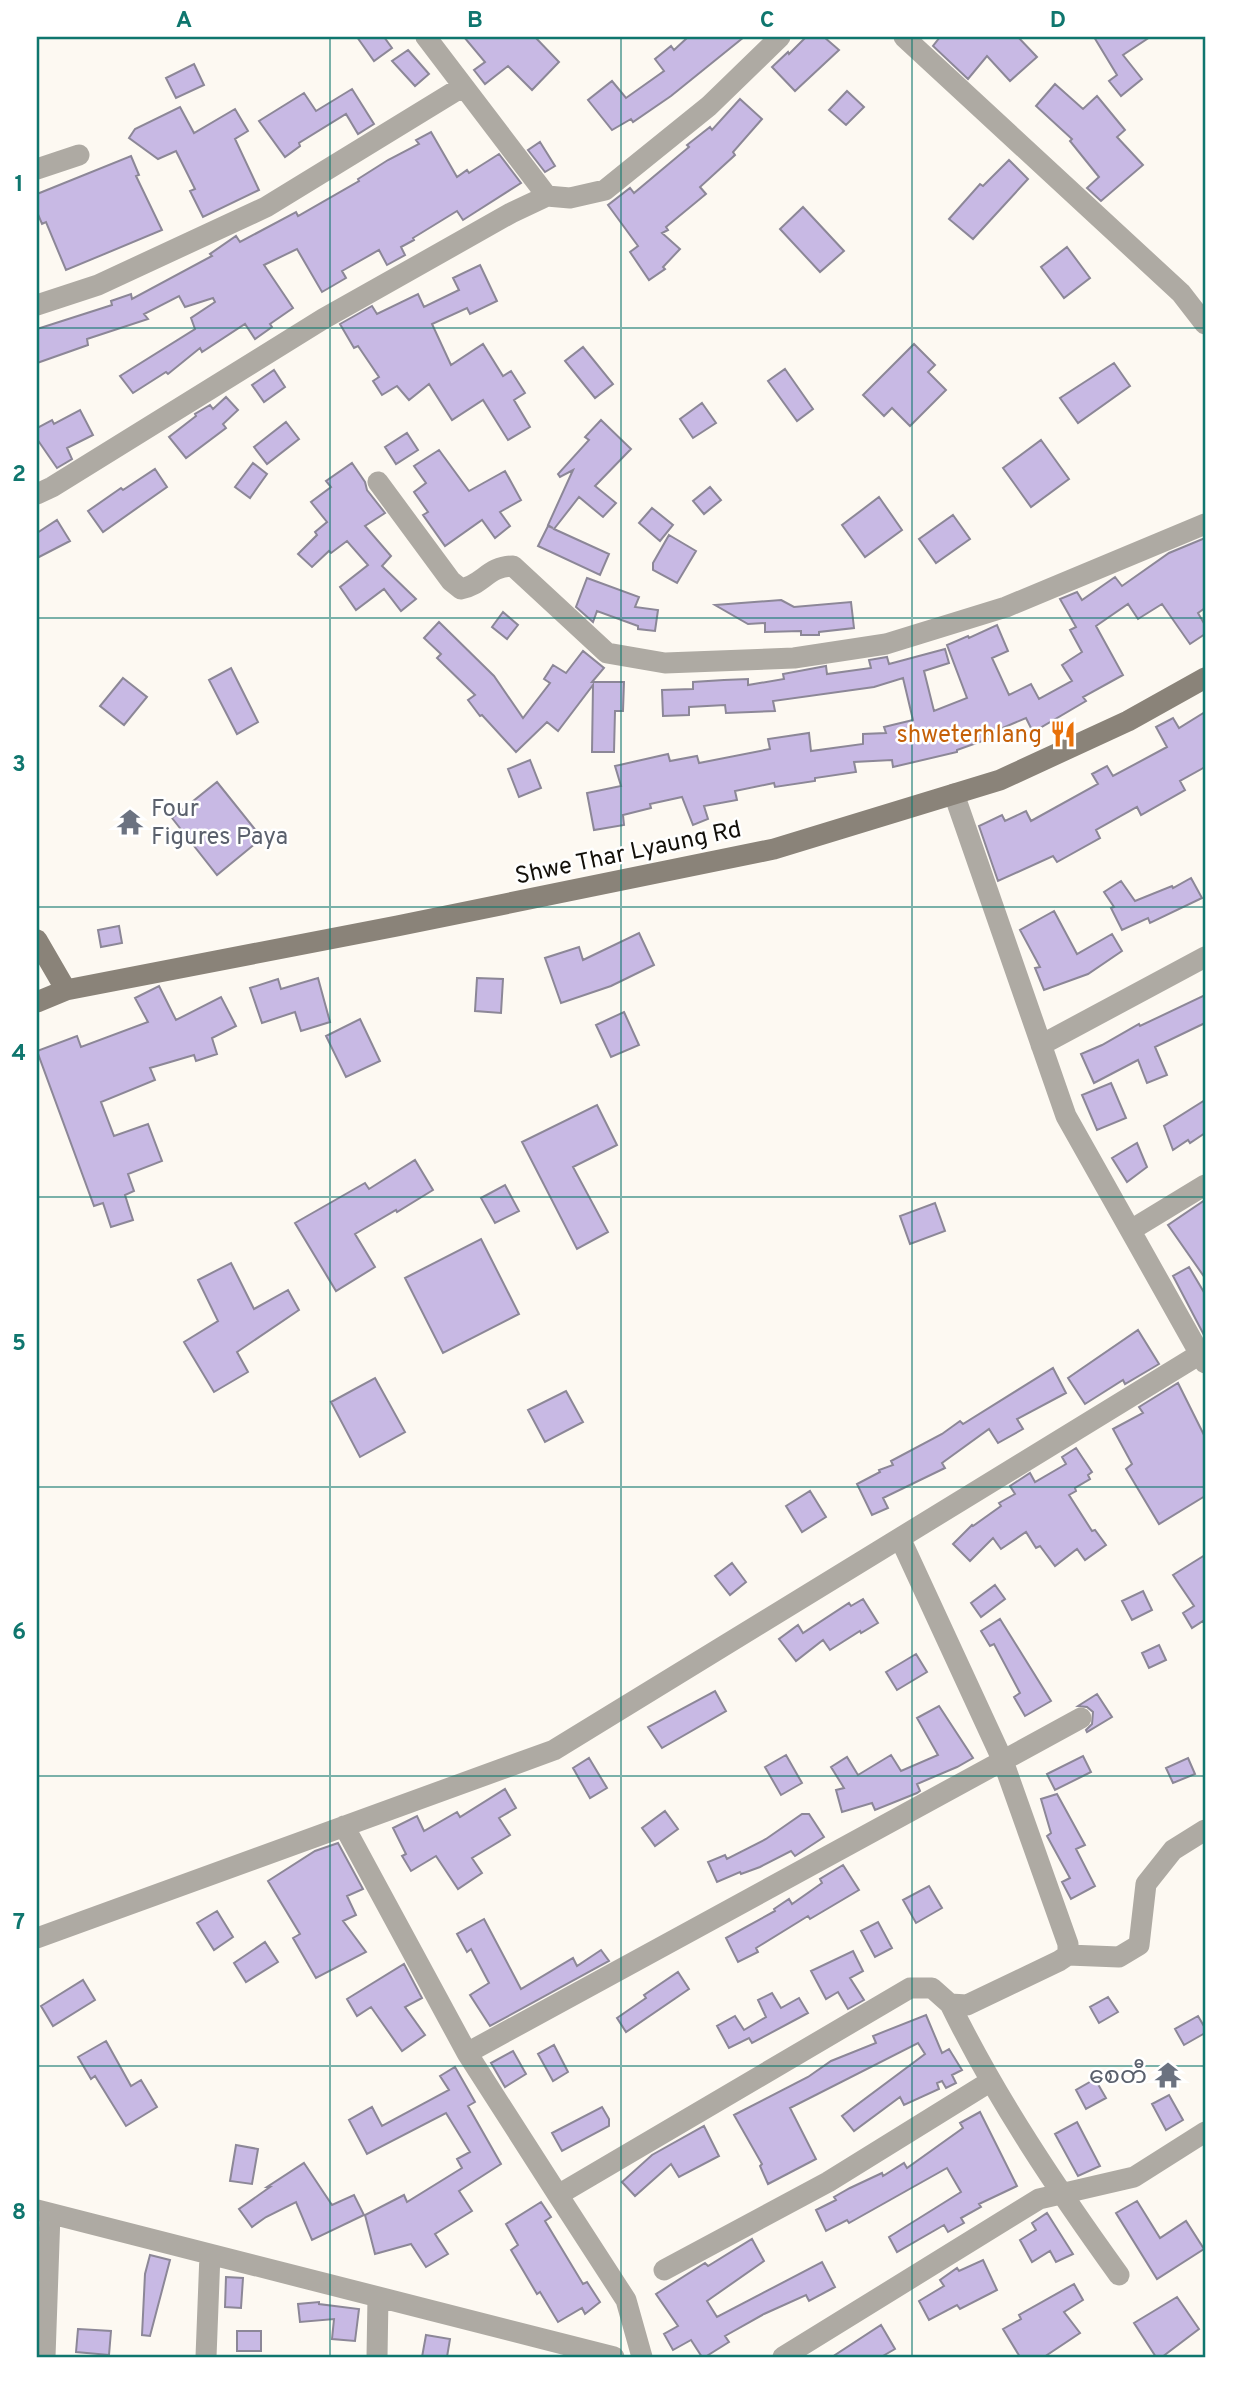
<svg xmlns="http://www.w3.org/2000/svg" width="1242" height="2394" viewBox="0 0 1242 2394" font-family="Overpass,'Noto Sans Myanmar',sans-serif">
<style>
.building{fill:#c8b9e4;stroke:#8c8797;stroke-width:2}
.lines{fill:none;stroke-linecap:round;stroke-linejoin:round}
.street{stroke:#aeaaa3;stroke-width:21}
.secondary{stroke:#8a8379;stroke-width:21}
.grid{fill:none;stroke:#0f766e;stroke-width:2;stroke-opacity:0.55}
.labels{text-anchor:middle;stroke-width:5;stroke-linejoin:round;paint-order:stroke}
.food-label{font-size:24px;fill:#c56008;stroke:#fff;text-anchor:end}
.worship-label{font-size:24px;fill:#5b616d;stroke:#fff;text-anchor:start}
.street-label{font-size:24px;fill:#13100a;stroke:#fff}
.neatline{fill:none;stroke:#0f766e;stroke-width:2.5}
.grid-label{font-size:23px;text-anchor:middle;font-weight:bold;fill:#0f766e}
</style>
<rect width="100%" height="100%" fill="#fdf9f2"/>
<!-- building -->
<path class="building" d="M357 37H384L392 48 374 61Z
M464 37H535L559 62 532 90 508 66 485 84 474 70 485 62Z
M688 37H744L671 96 633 122 631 119 612 130 588 100 612 81 626 98 664 71 655 59 671 46 674 50Z
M806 37H824L839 50 795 91 772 67 788 52 789 54Z
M940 37H1018L1037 57 1010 81 987 56 968 79 933 46Z
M1094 37H1150L1123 55 1142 79 1121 96 1109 81 1117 75Z
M408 50 429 74 415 86 392 61Z
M194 64 204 85 176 98 166 78Z
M1055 84 1083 109 1097 96 1125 130 1117 137 1143 165 1101 201 1087 188 1099 177 1070 141 1072 139 1036 106Z
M352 89 374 124 358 134 346 114 299 143 300 146 285 157 259 121 304 93 316 111Z
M847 91 864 107 846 125 829 110Z
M740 99 762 119 733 152 735 155 700 187 706 194 666 227 668 230 662 233 680 249 663 267 665 269 649 280 630 252 638 246 608 205 630 188 634 193 689 147 687 145 710 127 712 130Z
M180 107 194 133 235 109 248 131 235 139 259 190 203 217 190 191 195 189 176 151 158 159 129 138 135 129Z
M431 132 457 177 467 170 469 173 499 154 521 183 463 220 457 211 413 238 414 240 401 247 405 255 387 265 379 250 342 271 346 278 322 292 297 249 264 265 293 308 270 324 272 327 255 339 245 324 202 352 200 348 168 374 166 372 133 393 120 376 195 329 191 318 215 302 213 298 185 307 179 296 144 314 148 319 87 339 88 345 37 363V329L112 305 111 301 131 294 132 299 212 256 210 254 236 236 240 242 296 212 298 216 359 181 358 179 388 160 419 144 416 140Z
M540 142 555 166 545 172 528 150Z
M131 156 139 175 136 176 162 230 66 270 46 222 42 224 37 212V194Z
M1009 160 1028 179 973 239 949 219 980 184 983 186Z
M803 207 844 251 820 272 780 229Z
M1067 247 1090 278 1064 298 1041 267Z
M480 265 497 301 470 314 467 308 432 324 451 365 483 344 503 376 511 371 525 393 514 400 530 427 508 440 483 400 452 420 429 384 409 400 397 386 382 395 373 381 379 377 358 346 354 348 340 324 372 306 377 314 418 294 424 307 459 290 453 278Z
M914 344 935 365 928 372 946 390 910 426 892 408 884 416 863 395Z
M583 347 613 384 595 398 565 361Z
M1114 363 1130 386 1078 423 1060 398Z
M785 369 813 409 797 421 768 381Z
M274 370 285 387 264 402 252 385Z
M226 397 238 410 223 424 226 428 186 458 169 437 196 416 195 414 210 405 213 409Z
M702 403 716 423 693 438 680 419Z
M80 410 93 435 67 448 72 459 57 468 37 439V428L52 420 54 424Z
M601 420 631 449 595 486 616 503 603 517 579 497 554 529 609 554 600 575 538 546 548 526 553 528 548 525 573 470 560 477 558 474 589 440 585 437Z
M286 422 299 439 267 464 254 447Z
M407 433 418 450 396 464 385 447Z
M1041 440 1069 479 1031 507 1003 468Z
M439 450 469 491 505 471 521 500 500 512 510 526 495 538 482 520 445 546 423 515 428 512 414 492 426 483 414 466Z
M253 463 267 474 250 498 235 487Z
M352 463 365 482 367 490 385 513 365 526 391 556 382 566 416 599 401 611 384 589 356 610 340 587 368 565 347 541 331 553 329 551 312 567 298 554 317 535 315 532 327 522 311 502 331 487 326 481Z
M155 469 167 487 103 532 88 511 121 488 123 490Z
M710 487 721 500 704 514 693 501Z
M879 497 902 530 865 557 842 525Z
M652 508 673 525 660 541 639 523Z
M953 515 970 539 936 563 919 539Z
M57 520 70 541 37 558V533Z
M669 535 696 551 677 583 653 570V563Z
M1205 538V608L1198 613 1205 625V634L1190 644 1162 604 1138 619 1128 604 1096 626 1123 675 1083 697 1086 701 1033 732 1026 718 986 735 988 739 957 750V752L893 767 892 760 854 762 856 772 815 778V781L775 787 774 783 735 791 737 800 704 806 708 819 693 825 682 797 650 804 651 808 623 815 624 825 594 830 587 793 621 786 615 766 668 754 670 761 697 756 699 763 770 749 768 739 809 733 811 751 863 744V734L886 733 884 727 913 720 903 678 874 687 773 701 775 711 726 713 725 705 689 707V715L663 716 662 690 693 689V682L724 680 748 679V685L784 679 783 674 826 666 827 674 871 668 869 660 887 657 889 664 945 649 949 663 924 671 934 711 967 698 947 645 968 636 969 638 997 625 1008 651 992 658 1009 695 1031 684 1039 699 1072 681 1062 665 1082 652 1070 630 1076 627 1060 599 1077 592 1082 600 1115 577 1122 586 1169 553Z
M587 578 639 597 635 607 658 610 655 631 638 629V626L597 611 593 622 576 607Z
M781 600 794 607 851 602 854 628 819 632V635H801V631L765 632V623L748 624 715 605Z
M503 612 518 625 507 639 492 627Z
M439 622 494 676 523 718 550 683 544 679 553 665 566 673 583 651 604 668 592 682H624L623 711H615L614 752H592L593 685 558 731 547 722 516 752 482 715 480 716 468 700 475 695 437 658 441 654 424 638Z
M231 668 258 722 237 734 209 680Z
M123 678 147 697 124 725 100 706Z
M1205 712V767L1180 781 1185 790 1141 815 1137 807 1096 830 1100 838 1057 862 1053 856 998 881 979 826 1002 815 1005 821 1026 811 1031 821 1098 784 1092 774 1107 766 1113 776 1167 747 1156 727 1173 718 1179 728Z
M530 760 541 788 519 797 508 769Z
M217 782 262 838 217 875 172 818Z
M1191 878 1202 898 1150 923 1148 918 1122 930 1111 908 1114 907 1104 892 1121 881 1135 901 1172 886 1173 888Z
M1054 911 1077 954 1112 934 1122 951 1088 974 1044 990 1035 968 1040 967 1020 930Z
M119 926 122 943 101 947 98 930Z
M639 933 654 965 611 986 561 1003 545 958 579 947 583 960Z
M318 978 330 1022 301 1031 295 1012 262 1023 250 988 278 979 281 989Z
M477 978 503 979 501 1013 475 1011Z
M159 986 176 1020 221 997 236 1026 212 1038 217 1054 196 1061 194 1055 150 1068 155 1080 101 1102 114 1136 148 1124 162 1161 128 1174 134 1191 125 1195 133 1220 111 1227 103 1203 94 1206 37 1051 77 1036 81 1047 148 1022 135 998Z
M1205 995V1023L1155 1047 1167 1075 1147 1083 1138 1060 1094 1083 1081 1054 1102 1045 1139 1024 1140 1026Z
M624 1012 639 1045 611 1057 596 1025Z
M360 1019 380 1061 346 1077 326 1036Z
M1111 1083 1126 1118 1097 1130 1082 1095Z
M1205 1100V1133L1190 1143 1188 1140 1173 1150 1164 1126Z
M597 1105 617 1145 573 1167 608 1232 577 1249 522 1142Z
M1137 1143 1147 1167 1127 1182 1112 1158Z
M415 1160 433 1190 397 1212 396 1210 355 1234 375 1267 336 1291 295 1223 365 1183 369 1189Z
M505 1185 519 1211 495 1223 481 1198Z
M1205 1200V1278L1168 1225Z
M935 1203 945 1231 910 1244 900 1216Z
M481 1239 519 1314 443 1353 405 1278Z
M231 1263 254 1309 288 1290 299 1310 237 1352 248 1372 214 1392 184 1342 218 1321 198 1280Z
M1189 1267 1205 1294V1337L1173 1276Z
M1138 1330 1159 1364 1125 1384 1123 1380 1085 1404 1068 1378Z
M1053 1368 1066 1393 1017 1419 1023 1429 998 1443 989 1429 942 1463 945 1468 883 1498 888 1508 872 1515 857 1484 880 1472 879 1470 893 1465 891 1461 942 1434 960 1421 963 1424Z
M375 1378 405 1432 360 1457 331 1402Z
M1178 1383 1205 1437V1496L1159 1524 1126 1469 1132 1464 1113 1429 1143 1413 1139 1407Z
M566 1391 583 1422 545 1442 528 1410Z
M1076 1448 1092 1472 1088 1475 1090 1479 1075 1488 1076 1491 1069 1495 1092 1531 1095 1530 1106 1545 1085 1560 1077 1549 1055 1566 1040 1546 1036 1548 1026 1532 1001 1549 993 1538 970 1561 953 1544 972 1525 973 1526 1001 1506 999 1503 1015 1494 1010 1486 1030 1473 1035 1482 1066 1464 1062 1457Z
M810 1491 826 1517 802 1532 786 1506Z
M1205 1555V1625L1203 1621 1192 1628 1183 1613 1194 1606 1173 1575Z
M732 1563 746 1582 730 1595 715 1576Z
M995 1585 1005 1599 981 1617 971 1603Z
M1143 1591 1152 1610 1132 1620 1122 1601Z
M863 1599 878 1623 861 1633 860 1631 830 1650 823 1640 796 1661 779 1639 798 1625 803 1633 849 1603 851 1606Z
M1000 1619 1051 1701 1025 1716 1014 1697 1020 1693 994 1644 990 1646 981 1631Z
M1159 1645 1166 1660 1149 1668 1142 1653Z
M916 1654 927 1672 897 1690 886 1672Z
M715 1691 726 1711 662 1748 648 1727Z
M1097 1694 1112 1717 1087 1732 1086 1730 1092 1724 1093 1712 1087 1707 1078 1706Z
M939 1706 973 1758 957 1767 917 1784 920 1791 917 1793 875 1810 872 1803 842 1812 836 1790 844 1788 831 1767 847 1757 858 1775 891 1755 901 1771 938 1755 917 1718Z
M786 1755 802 1783 781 1795 765 1767Z
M1083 1756 1091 1772 1055 1790 1047 1774Z
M589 1758 607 1788 590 1798 573 1768Z
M1188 1758 1195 1774 1173 1783 1166 1768Z
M505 1789 516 1808 499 1818 510 1835 472 1858 482 1873 458 1889 436 1856 411 1871 402 1856 406 1854 393 1828 417 1816 424 1831 457 1812 460 1817Z
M1057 1794 1085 1845 1076 1849 1095 1886 1071 1899 1062 1882 1070 1878 1047 1836 1051 1833 1041 1799Z
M665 1811 678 1829 655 1846 642 1828Z
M802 1814H809L824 1837 795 1856 791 1851 760 1867 741 1874 740 1872 717 1882 708 1862 725 1855 727 1859 766 1839Z
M338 1843 363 1889 347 1896 356 1915 343 1921 366 1952 316 1978 293 1938 300 1934 268 1881 315 1851Z
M843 1865 859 1890 810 1919 808 1916 756 1948 758 1952 738 1962 726 1938 775 1911 774 1909 789 1899 792 1904 822 1883 820 1879Z
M929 1886 942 1908 916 1923 903 1900Z
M217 1911 233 1937 214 1950 197 1923Z
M484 1919 521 1989 573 1958 577 1966 601 1950 609 1961 490 2026 470 1995 489 1983 471 1949 467 1952 457 1934Z
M878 1922 892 1948 875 1957 861 1931Z
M265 1942 278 1962 246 1982 234 1963Z
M853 1951 863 1971 850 1978 864 2000 848 2009 838 1992 826 1999 811 1971Z
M404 1964 422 1998 405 2007 425 2035 402 2051 371 2007 357 2016 347 1999Z
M678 1972 689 1989 626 2032 617 2018 646 1998 644 1995Z
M83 1980 95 2000 53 2026 41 2006Z
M772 1993 781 2008 799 1998 808 2013 752 2043 749 2038 729 2048 717 2026 735 2016 744 2030 766 2017 758 2000Z
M1108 1997 1118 2012 1099 2023 1090 2007Z
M926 2015 942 2053 949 2049 962 2070 952 2075 956 2083 946 2088 942 2081 937 2083 939 2089 904 2105 900 2097 854 2131 842 2116 925 2054 918 2043 790 2108 816 2159 768 2184 760 2166 762 2164 734 2115 808 2077 831 2061 876 2043 873 2036Z
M1198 2016 1205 2028V2033L1184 2045 1175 2029Z
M106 2041 131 2086 141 2080 157 2107 126 2126 95 2076 91 2079 78 2057Z
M554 2045 568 2072 553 2081 538 2054Z
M513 2051 526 2074 505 2087 491 2063Z
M455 2067 475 2102 468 2106 501 2164 459 2191 472 2211 435 2234 448 2254 426 2267 411 2244 375 2254 365 2215 404 2195 407 2202 462 2168 457 2159 470 2152 446 2113 367 2154 349 2120 372 2107 382 2126 449 2090 440 2076Z
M1095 2079 1106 2098 1086 2109 1076 2090Z
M1169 2095 1183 2120 1166 2130 1152 2104Z
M602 2107 609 2119V2126L562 2151 552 2133Z
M980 2112 1017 2186 979 2204 981 2207 961 2218 964 2223 948 2232 944 2225 897 2252 889 2237 961 2192 947 2168 849 2223 847 2220 826 2231 816 2210 836 2200 834 2197 850 2188 882 2173 883 2176 904 2163 907 2168 963 2128 960 2123Z
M1077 2122 1100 2166 1078 2176 1055 2134Z
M704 2126 719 2156 679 2177 671 2164 635 2196 622 2182 652 2155Z
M236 2145 258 2149 252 2184 230 2181Z
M304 2163 332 2205 354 2195 364 2215 312 2240 296 2202 266 2217 252 2227 239 2209 270 2187H267Z
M1137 2201 1160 2238 1186 2221 1204 2249 1157 2279 1116 2213Z
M541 2202 551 2217 545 2221 583 2284 587 2282 600 2302 585 2314 582 2308 558 2322 540 2292 537 2294 511 2250 518 2245 506 2224Z
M1047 2213 1073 2254 1056 2262 1050 2251 1032 2262 1020 2240 1036 2230 1032 2223Z
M752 2239 764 2261 707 2301 717 2317 822 2262 835 2287 809 2301 806 2295 764 2314 725 2336 729 2342 705 2357H702L691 2340 673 2350 664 2334 678 2326 656 2294 705 2263 708 2266Z
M150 2255 170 2260 150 2336 142 2335 145 2274Z
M983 2260 997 2290 960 2309 957 2305 929 2320 919 2301 944 2286 940 2280 957 2268 959 2271Z
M226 2277 243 2278 241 2308 225 2307Z
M1074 2284 1083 2300 1064 2312 1080 2333 1044 2357H1020L1003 2329 1021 2319 1019 2315Z
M1177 2297 1199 2329 1162 2357H1156L1134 2323Z
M319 2302V2304L359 2309 355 2341 332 2339 334 2319 300 2322 298 2304Z
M881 2325 895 2349 881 2357H832Z
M78 2329 111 2331 109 2355 76 2352Z
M237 2331H261V2351H237Z
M426 2335 450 2339 447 2357H422Z"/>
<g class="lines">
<!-- street -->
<path class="street" d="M426 37 547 196
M904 37 1181 293 1205 324
M37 169 79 155
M37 305 98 285 266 207 462 87
M378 482 451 581 461 589C483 585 488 566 513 566L607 653 665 663 794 658 886 644 1006 607 1205 524
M37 494 52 487 323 319 511 213 547 196 570 198 605 190 709 106 780 37
M954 794 1066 1116 1205 1363
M1041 1045 1205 957
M1131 1230 1205 1185
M900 1538 1003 1761 1068 1944V1955
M344 1826 467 2053 558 2195 910 1988H932L950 2004 967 2005 1059 1961 1068 1955 1119 1957 1139 1945 1146 1884 1173 1850 1205 1830
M37 1938 554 1750 1205 1351
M950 2004C997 2100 1057 2189 1119 2275
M467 2053 1081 1718
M558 2195 626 2300 642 2357
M37 2210 614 2357
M664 2270 828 2182 991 2081
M45 2357 50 2214
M206 2357 210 2254
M377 2357 378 2297
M783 2357 1039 2199 1134 2177 1205 2132"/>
<!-- secondary -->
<path class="secondary" d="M37 940 66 990
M37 1002 66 990 397 926 774 849 1000 780 1128 721 1205 678"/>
</g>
<!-- grid -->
<path class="grid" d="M330 37V2357M621 37V2357M912 37V2357M37 328H1205M37 618H1205M37 907H1205M37 1197H1205M37 1487H1205M37 1776H1205M37 2066H1205"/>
<!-- icons -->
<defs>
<g id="restaurant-bare" transform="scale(2.1)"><path d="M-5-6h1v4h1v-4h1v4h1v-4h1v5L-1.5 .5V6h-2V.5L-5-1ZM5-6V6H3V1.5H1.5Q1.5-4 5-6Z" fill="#e8710a" stroke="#fff" stroke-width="2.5" paint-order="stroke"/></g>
<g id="temple-bare" transform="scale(2.1)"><path d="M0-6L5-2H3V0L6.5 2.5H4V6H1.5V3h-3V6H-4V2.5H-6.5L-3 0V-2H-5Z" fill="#6b7280" stroke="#fff" stroke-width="2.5" paint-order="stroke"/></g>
</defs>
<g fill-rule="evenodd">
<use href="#restaurant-bare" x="1063" y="734"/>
<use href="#temple-bare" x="130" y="822"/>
<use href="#temple-bare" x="1168" y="2075"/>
</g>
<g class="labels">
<!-- food labels -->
<g class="food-label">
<text x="1042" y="742">shweterhlang</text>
</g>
<!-- worship labels -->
<g class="worship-label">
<text x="151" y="816">Four<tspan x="151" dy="28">Figures Paya</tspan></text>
<text x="1147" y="2083" text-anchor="end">စေတီ</text>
</g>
<!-- street labels -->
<g class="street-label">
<text transform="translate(628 852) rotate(-12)" y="8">Shwe Thar Lyaung Rd</text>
</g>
</g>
<!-- border -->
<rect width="1242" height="2394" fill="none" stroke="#ffffff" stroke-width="77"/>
<rect x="38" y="38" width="1166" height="2318" class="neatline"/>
<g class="grid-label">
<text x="184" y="27">A</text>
<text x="475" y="27">B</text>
<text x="767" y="27">C</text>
<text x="1058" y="27">D</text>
<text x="19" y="191">1</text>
<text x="19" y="481">2</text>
<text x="19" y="771">3</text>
<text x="19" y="1060">4</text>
<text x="19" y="1350">5</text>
<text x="19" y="1639">6</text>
<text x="19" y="1929">7</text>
<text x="19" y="2219">8</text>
</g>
</svg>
